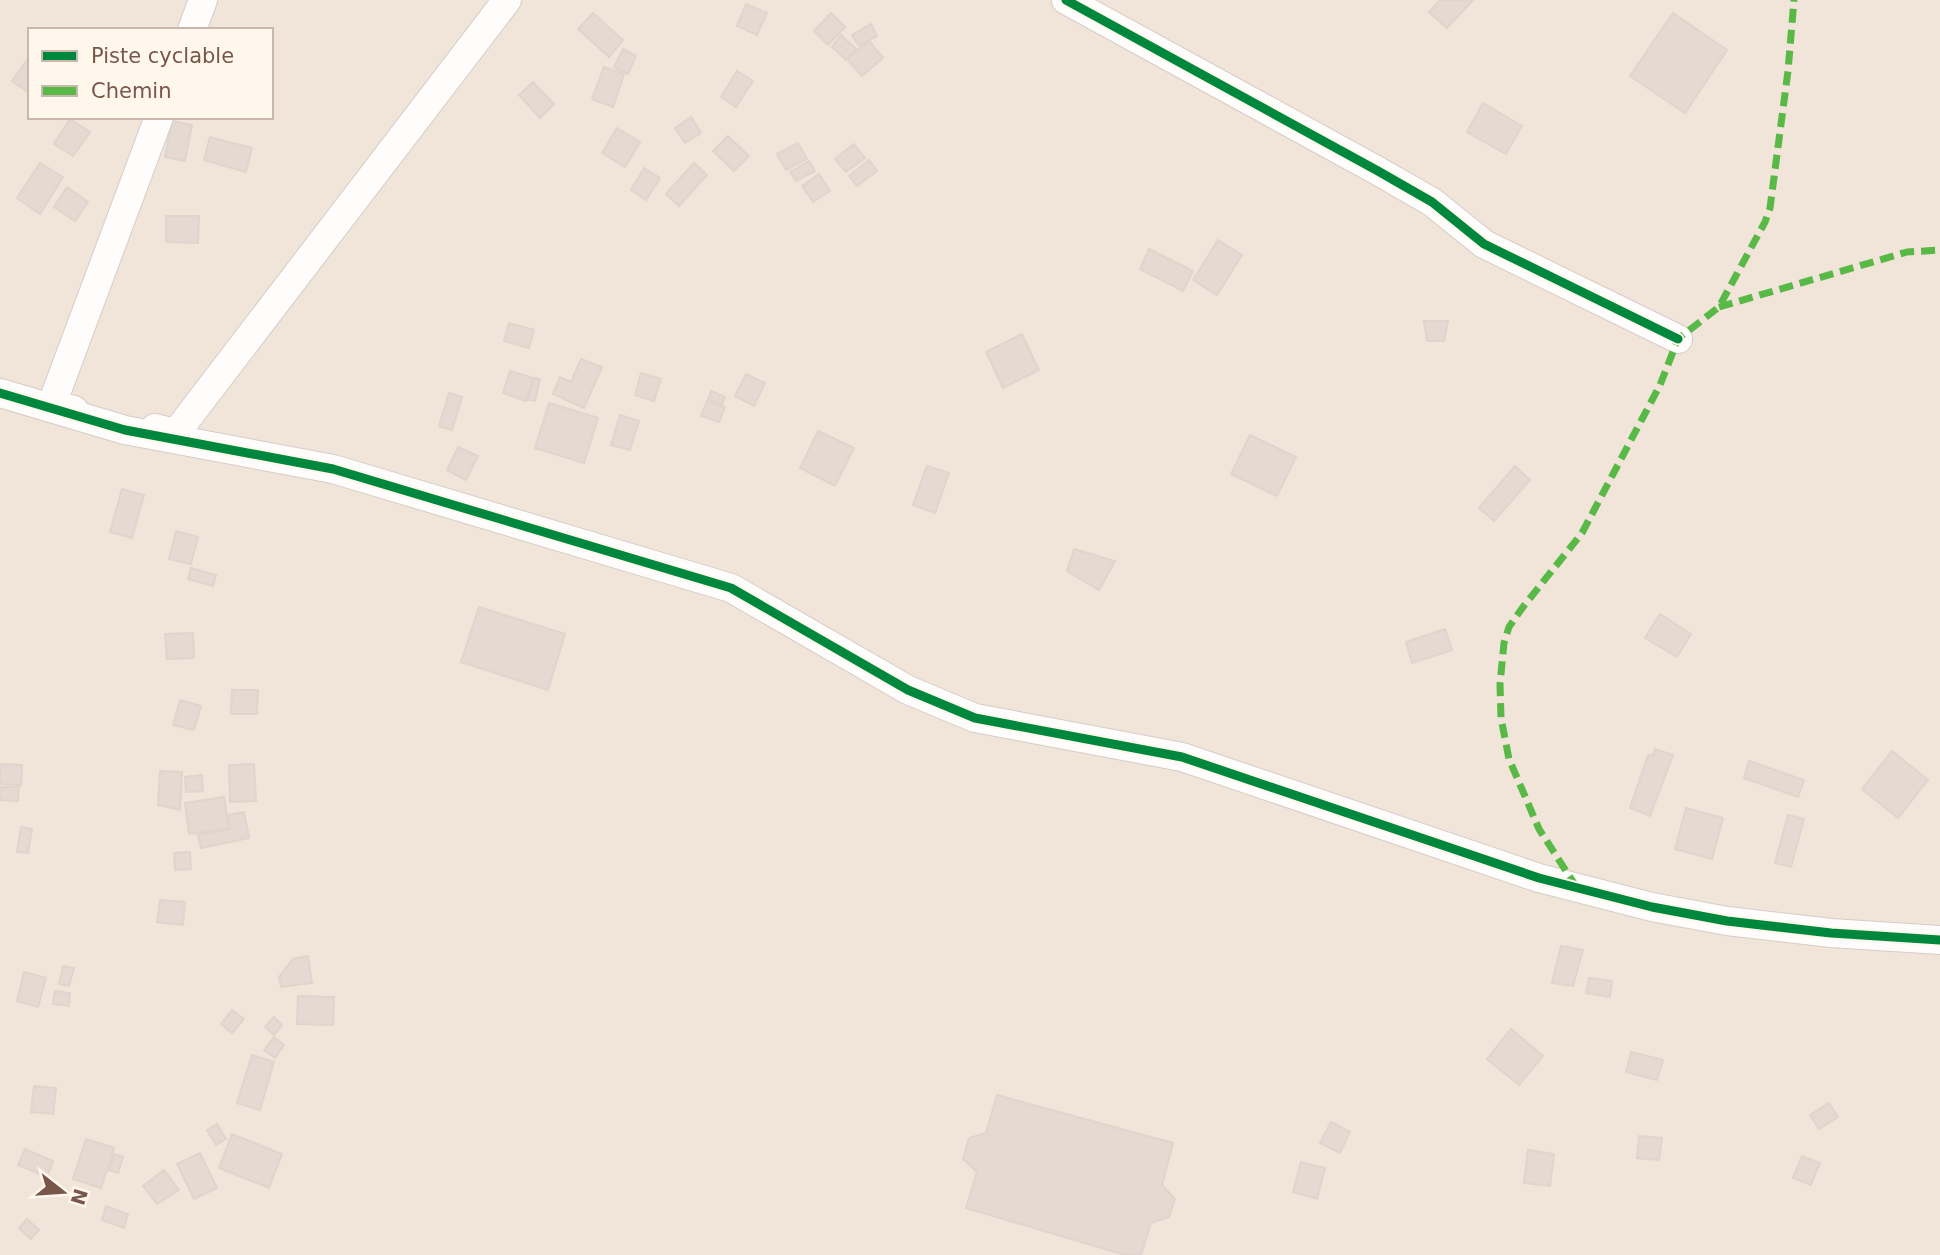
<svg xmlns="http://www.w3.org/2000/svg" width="1940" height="1255" viewBox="0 0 1940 1255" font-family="'DejaVu Sans',sans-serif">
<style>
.residential{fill:#f1e4d8;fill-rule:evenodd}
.building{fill:#e4dad2;stroke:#e0d4cc;stroke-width:2}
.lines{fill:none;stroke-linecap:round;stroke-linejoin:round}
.street-casing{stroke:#d6cdc8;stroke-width:30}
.street{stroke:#fefdfc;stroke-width:28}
.quiet{stroke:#58b947;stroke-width:7;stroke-dasharray:14 7;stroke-linecap:butt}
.cycleway-casing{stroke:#fff7ec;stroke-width:13}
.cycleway{stroke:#00873e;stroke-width:9}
</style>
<rect width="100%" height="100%" fill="#f7f1eb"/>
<!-- residential -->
<path class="residential" d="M0 0H1940V1255H0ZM30 30H271V117H30Z"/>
<!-- building -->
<path class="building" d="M1440 0H1473L1447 28 1429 12Z
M746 4 767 13 757 35 737 26Z
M593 13 623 40 609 57 578 29Z
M831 13 845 27 828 45 814 31Z
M1673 13 1727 50 1685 113 1630 76Z
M871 24 877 36 859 46 852 35Z
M841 35 856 49 846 60 832 47Z
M869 41 883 58 862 76 847 59Z
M623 49 636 56 628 74 614 67Z
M27 60 30 62 28 92 12 81Z
M604 67 624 74 613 107 592 99Z
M737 71 753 81 736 107 721 97Z
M533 82 554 104 540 118 519 95Z
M1483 103 1522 126 1506 154 1467 132Z
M691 117 701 133 685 143 675 128Z
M70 119 90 132 73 156 54 144Z
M172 121 192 125 185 161 165 157Z
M617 128 640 142 625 167 602 153Z
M728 136 749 156 734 171 713 151Z
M210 137 252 148 246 172 204 160Z
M798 143 807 159 786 170 777 154Z
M854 144 865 158 846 172 835 159Z
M869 160 877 171 857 186 849 176Z
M809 161 815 171 796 181 790 172Z
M40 163 63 177 40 214 17 198Z
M694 163 707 175 679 206 666 194Z
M644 168 660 178 646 200 631 190Z
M819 174 830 191 813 202 802 186Z
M67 187 88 202 75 221 54 207Z
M166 216H199L198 243 166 242Z
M1218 240 1242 255 1217 295 1193 280Z
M1149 249 1193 271 1183 291 1140 269Z
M1424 321H1448L1444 341H1427Z
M509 323 534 330 529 348 504 341Z
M1022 334 1039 370 1003 388 986 352Z
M581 359 602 367 584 408 553 394 560 377 571 382Z
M510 371 533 378 526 401 503 393Z
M641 373 661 379 654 401 635 395Z
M746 374 765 383 754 406 735 396Z
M534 378 540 379 535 401 528 400Z
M711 391 725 397 722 405 708 400Z
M449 393 462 397 452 430 439 426Z
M707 401 725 407 719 422 701 416Z
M549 403 598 418 584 463 535 448Z
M620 415 639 421 630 450 611 445Z
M818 431 854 448 835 486 800 468Z
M1250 435 1296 457 1277 496 1231 474Z
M458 447 478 456 466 480 447 470Z
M927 466 949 473 935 513 913 505Z
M1515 466 1530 480 1494 521 1479 508Z
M122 489 144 495 132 538 110 532Z
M176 531 198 537 191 564 169 559Z
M1074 549 1115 561 1099 590 1067 571Z
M191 568 216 575 213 586 188 579Z
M479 607 565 634 548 690 461 662Z
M1660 614 1691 634 1677 657 1645 638Z
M1445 629 1452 650 1412 663 1406 642Z
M193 633 194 658 167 659 165 634Z
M232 690H258L257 714H231Z
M180 700 201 706 194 730 173 725Z
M1655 749 1673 755 1650 816 1630 808 1648 755 1653 756Z
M1892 751 1928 780 1898 818 1862 789Z
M1749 761 1804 780 1798 797 1744 778Z
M0 764 22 765 21 785 0 784Z
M254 764 256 801 230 802 229 765Z
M160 771 182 772 180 810 158 805Z
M202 775 203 791 186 792 185 777Z
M0 787H19L18 801 0 800Z
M224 797 229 829 189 834 185 803Z
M1686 808 1723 818 1712 859 1675 849Z
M244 812 249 838 201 848 198 835 230 829 228 815Z
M1788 815 1804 819 1791 867 1775 863Z
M21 827 32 829 28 853 17 852Z
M190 852 191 869 175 870 174 853Z
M160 900 185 902 183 925 157 922Z
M1561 946 1583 950 1573 986 1552 983Z
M308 956 312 983 281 987 279 977 293 959Z
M63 966 74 968 69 986 59 984Z
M24 972 46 978 38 1007 17 1001Z
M1589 978 1612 981 1610 997 1586 993Z
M55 991 70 993 69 1006 53 1004Z
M298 996 334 997 333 1025 297 1024Z
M232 1010 244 1019 232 1033 221 1024Z
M274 1017 282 1025 274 1035 265 1027Z
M1511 1029 1543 1056 1519 1085 1487 1059Z
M274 1037 284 1045 275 1058 264 1050Z
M1631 1052 1663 1060 1657 1080 1626 1072Z
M252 1055 274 1062 260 1110 237 1103Z
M34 1086 56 1088 53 1114 31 1112Z
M997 1095 1173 1143 1162 1185 1175 1199 1169 1217 1151 1223 1141 1255H1125L966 1208 977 1172 963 1159 969 1138 986 1133Z
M1829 1103 1838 1117 1819 1129 1810 1115Z
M1331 1122 1350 1132 1340 1153 1320 1143Z
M217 1124 226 1139 216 1145 207 1130Z
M232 1134 282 1154 269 1188 219 1168Z
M1639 1136 1662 1138 1659 1160 1637 1158Z
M86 1139 114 1148 101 1188 73 1179Z
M25 1149 53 1161 47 1177 18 1165Z
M1528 1150 1554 1154 1550 1186 1524 1183Z
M200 1153 217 1188 194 1199 177 1164Z
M114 1154 123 1157 118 1173 109 1170Z
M1802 1156 1820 1163 1811 1185 1793 1178Z
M1301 1162 1325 1168 1317 1199 1293 1192Z
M164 1170 179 1190 157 1204 143 1186Z
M106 1206 128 1214 124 1228 102 1220Z
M27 1219 39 1230 31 1239 19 1228Z"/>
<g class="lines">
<!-- street casing -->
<g class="street-casing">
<path id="street" d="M1066 0 1378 171 1432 202 1484 244 1678 339
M192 30 203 0
M0 393 125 430 333 469 731 588 908 690 975 718 1182 757 1539 878 1652 907 1727 921 1831 933 1940 940
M74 410 52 404 159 117
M155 428 176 433 507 0"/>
</g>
<!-- street -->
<use href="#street" class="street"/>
<!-- quiet -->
<path class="quiet" d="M1719 307 1907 252 1940 250
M1577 888 1539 829 1509 759 1501 718 1500 684 1504 643 1509 627 1523 607 1582 533 1660 385 1678 339 1719 307 1765 222 1770 208 1788 71 1794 0"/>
<!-- cycleway casing -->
<g class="cycleway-casing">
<path id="cycleway" d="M1066 0 1378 171 1432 202 1484 244 1678 339
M0 393 125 430 333 469 731 588 908 690 975 718 1182 757 1539 878 1652 907 1727 921 1831 933 1940 940"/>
</g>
<!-- cycleway -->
<use href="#cycleway" class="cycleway"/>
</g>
<!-- legend -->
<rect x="28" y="28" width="245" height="91" fill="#fff7ec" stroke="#c9b7ab" stroke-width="2"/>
<rect x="42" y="51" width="35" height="10" fill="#00873e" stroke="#c9b7ab" stroke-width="2"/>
<text x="91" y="63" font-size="21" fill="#775749">Piste cyclable</text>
<rect x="42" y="86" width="35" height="10" fill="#58b947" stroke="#c9b7ab" stroke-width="2"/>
<text x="91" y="98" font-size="21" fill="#775749">Chemin</text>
<!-- north arrow -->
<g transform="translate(63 1192) rotate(107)" stroke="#fff7ec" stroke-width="5" paint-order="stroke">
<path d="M0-5L12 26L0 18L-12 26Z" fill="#775749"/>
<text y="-10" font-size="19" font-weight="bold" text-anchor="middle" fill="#775749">N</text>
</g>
</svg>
